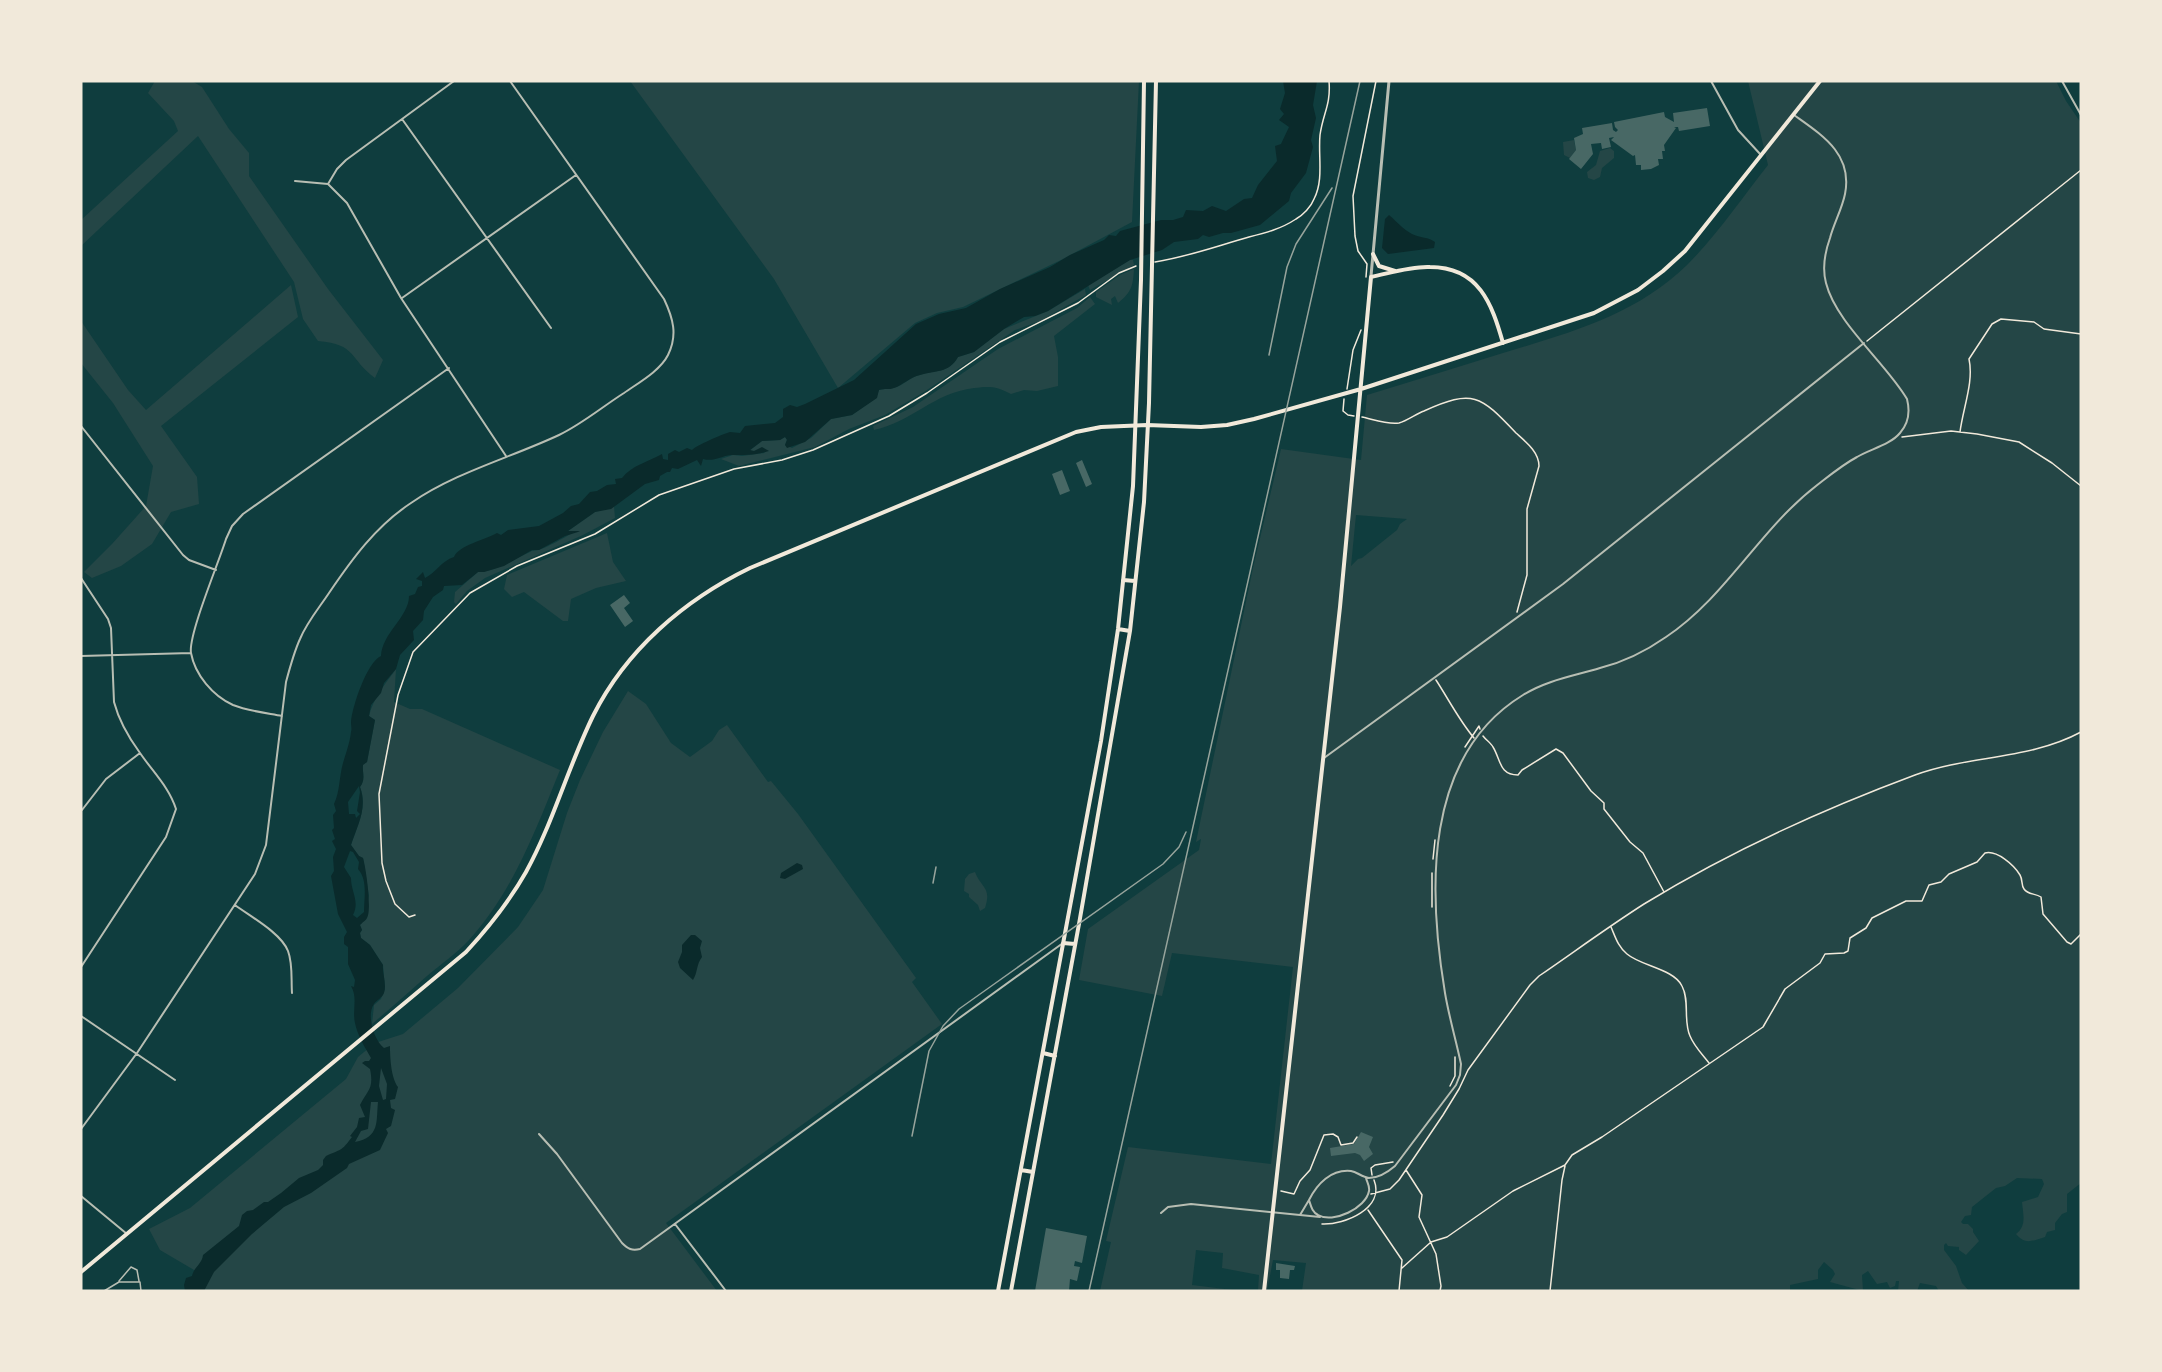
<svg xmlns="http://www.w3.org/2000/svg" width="2162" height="1372" viewBox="0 0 2162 1372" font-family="'Alegreya Sans',sans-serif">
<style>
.green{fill:#244646;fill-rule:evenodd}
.water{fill:#0a2a2b;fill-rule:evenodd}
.building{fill:#486865}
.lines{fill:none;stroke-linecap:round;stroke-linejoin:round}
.path{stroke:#f1e9da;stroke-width:1.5}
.service{stroke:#b8beb3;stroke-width:1.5}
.minor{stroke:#b8beb3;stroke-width:2}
.tertiary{stroke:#b8beb3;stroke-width:3}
.secondary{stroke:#f1e9da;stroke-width:4}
.primary{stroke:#f1e9da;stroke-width:4}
.rail{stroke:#97a49c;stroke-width:1.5}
</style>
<rect width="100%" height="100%" fill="#0f3d3e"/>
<!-- green -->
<path class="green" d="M155 81H192L202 87 229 129 249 153V176L328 289 383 360 375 378C349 359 357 344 318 341L303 319 294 282 198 136 81 246V220L178 131 174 121 148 93Z
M630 81H1139L1132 222 1061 260 963 307 937 313 915 323 838 388 774 279Z
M1748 81H2056L2066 101 2081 123V1183L2067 1194V1212L2062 1214 2055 1223V1230L2047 1232 2045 1237C2032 1241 2025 1245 2016 1234 2027 1226 2023 1214 2022 1202L2038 1197 2044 1184 2042 1179 2017 1178 2005 1186 1996 1188 1972 1207 1971 1215 1965 1216 1961 1222 1963 1224H1968L1973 1229V1232L1979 1241 1966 1255 1959 1250V1247L1948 1246 1946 1243 1944 1245V1250L1956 1266 1962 1283 1969 1291H1939L1936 1286 1920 1283 1917 1291H1898L1899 1281H1896L1895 1286 1890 1288 1887 1282 1877 1284 1868 1271 1862 1275 1863 1291 1830 1282 1835 1274 1833 1270 1824 1262 1818 1270V1279L1790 1285V1291H1302L1306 1263 1273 1260 1267 1291H1258L1259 1275 1222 1268 1223 1253 1196 1250 1192 1285 1241 1291H1100L1111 1242 1106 1241 1128 1147 1271 1164 1293 967 1172 953 1162 996 1079 980 1088 929 1199 850 1201 839 1196 842 1253 568 1281 449 1361 460 1367 395C1413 381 1458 367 1503 353 1569 333 1636 315 1687 265 1717 235 1742 198 1768 165ZM1356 515 1407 519 1400 524 1397 530 1362 558 1358 559 1351 566Z
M1574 140 1576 150 1570 158 1564 155 1563 142Z
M1610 148 1614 151V158L1602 168 1600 177 1594 180 1588 178 1587 172 1596 165 1600 151Z
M1130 260H1133L1134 265 1090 290 1088 285 1091 283Z
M1134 269C1133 285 1132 292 1118 303L1115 296 1111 299 1112 305 1096 297V292L1120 275Z
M291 285 298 317 161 426 197 477 199 504 171 512 152 544 121 566 92 578 84 572 112 544 146 506 153 466 113 403 81 363V321L128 390 146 410Z
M1085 289 1086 295 1040 321 1015 330 924 392 885 415 849 429 815 447 739 466 721 459 733 455 742 456 764 453 766 451H749L762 441 780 440 785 437 787 439 785 445 792 448 811 438 831 419 852 415 876 398 879 390C885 388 888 390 893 388 903 386 910 377 920 375 936 369 948 374 958 357L974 352 1004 329 1048 311Z
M1090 297 1095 304 1054 336 1058 357V386L1037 391 1024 390 1011 394C996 386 990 386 974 388 933 393 912 422 874 430L873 426 913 407 998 349 1077 308Z
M614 506 615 518 583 535 485 578 467 591 456 604 454 602 455 592 478 572C495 572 514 559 530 552 532 550 535 551 538 550 544 549 570 535 575 531H568L595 512Z
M607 533 613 562 626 581 596 588 571 599 568 621H563L524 592 512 597 504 589 507 575Z
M396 669 394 702 410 709H422L560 770C536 829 513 892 469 940 457 953 441 964 427 976 409 992 391 1008 372 1024L374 1005 381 999 385 989 383 965 370 945 361 938 360 933 362 930 360 925 369 896 363 858 359 856 351 845C357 826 368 808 360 787 366 779 362 773 363 764L367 762 375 720 369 716C373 699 385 684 396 669Z
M628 691 646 704 671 743 690 757 712 741 719 730 727 725 768 782 771 781 798 814 916 978 912 982 942 1024 666 1223 717 1291H204L206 1277 160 1250 149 1229 190 1208 346 1079 358 1057 375 1043 403 1034 458 988 518 927 543 890 567 813 580 780 603 732Z
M975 872C981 888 992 887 985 908L980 911 978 905 969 897V894L964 891 965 879 969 874Z"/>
<!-- water -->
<path class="water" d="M1283 81H1317L1313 105 1316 118 1311 140 1313 147 1306 173 1291 193 1289 201 1260 225 1231 233H1223L1209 237 1203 235 1198 239 1174 242 1162 250 1130 260 1048 311 1035 316 1024 317 1004 329 974 352 958 357C948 374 936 370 920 375 910 377 903 385 894 388 889 390 885 388 879 390L877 398 852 415 831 419 805 442 787 448 785 445 787 440 785 437 780 440 762 441 750 450 754 451 762 447 769 451C757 455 745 455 731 455 721 456 714 462 703 459L701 466 697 460 678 469 672 468 670 472H667L660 476 659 480 645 484 611 509 595 512 568 531H580L578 532 565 536 539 550H532L504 566 484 572H478L462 585 444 586 443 590 433 597 424 611 423 620 413 631 414 640 400 655 396 669 384 683 381 693 371 705 369 716 375 720 367 762 363 765C362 773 366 779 360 787 368 808 357 826 351 845L359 856 363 858C366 868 372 910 367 918 367 919 361 924 360 925L362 930 360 933 361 938 370 945 383 965C382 973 387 984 384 993 382 998 377 1000 374 1004 366 1015 374 1040 384 1048L390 1046C390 1057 391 1078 398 1087L395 1099 390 1100 391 1108 395 1110 391 1126 386 1129 388 1133 380 1150 349 1164 347 1168 311 1193 284 1207 252 1234 214 1272 204 1291H185L184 1285 186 1278 192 1276C194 1267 202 1264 203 1255L239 1226 242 1215 247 1211 253 1210 264 1202H268L281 1193 299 1178 318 1170 323 1165V1160L326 1156C341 1149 341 1152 352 1137L350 1136 357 1127 359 1118 365 1117 360 1105C368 1089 374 1089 370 1069L362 1063 365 1061H369L371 1058C365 1048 357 1034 355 1023 352 1010 358 998 351 986L354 987 355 980 348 964V947L344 944V937L347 932 338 914 331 876 334 871 333 857 336 849 332 841 335 839 332 830 334 828 333 815 336 811 334 804C340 792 339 777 343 763 346 753 350 742 351 732 352 729 351 726 351 722 352 707 367 662 381 656 382 633 409 617 409 596L415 594 418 587 422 586V581L416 579 423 572 425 578C437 572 441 561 454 557 459 545 485 540 497 533L501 535 508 530 539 526 563 513 571 506 579 504 590 492 597 491 607 485 616 484 615 479 622 478C632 465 648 462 662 454L663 459 668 460V454L675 450 679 452 687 448 692 450C695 446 723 434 730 432 733 432 737 433 740 433L745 426 775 423 783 417V409L790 405 797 407 805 404 854 380 916 324 939 314 966 308 1000 289 1050 267 1070 255 1104 240 1109 235 1116 236 1120 231 1161 220H1173L1183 217 1186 210 1203 211 1212 206 1226 211 1244 199 1252 198 1258 185 1277 161 1275 146 1281 144 1289 127 1279 120 1284 114 1280 109 1285 93ZM359 786 360 792 357 811 360 814 356 818 355 814H349L348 802ZM350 851 353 852 359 862 358 869C368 880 364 898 364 912L357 918 353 915C360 901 351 892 351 878L344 867ZM381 1068 387 1084 386 1099 383 1100 379 1086ZM371 1102H378C376 1122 380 1137 355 1142L361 1131 368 1129Z
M1389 215C1397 222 1403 229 1412 234 1420 238 1429 237 1435 242L1434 248 1388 254 1382 248 1385 219Z
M797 863 802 865 803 869 785 879 780 878 781 873Z
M691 935H695L702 941 700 948 702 957C696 965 698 972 693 980L680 968 678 962 682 952V945Z"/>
<!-- building -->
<path class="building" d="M1707 108 1710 126 1679 131 1678 127H1674L1676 128 1664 145 1665 151H1662L1663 159H1658L1659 165 1651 169 1641 170V165H1636L1635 155 1633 156 1611 140 1614 137 1609 138 1611 147 1602 149 1601 143 1591 144 1593 154 1581 169 1569 159 1576 150 1574 138 1583 134 1582 128 1612 123 1613 130 1616 132 1618 130 1615 127 1614 122 1664 112 1665 117 1674 122 1673 113Z
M1082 460 1092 484 1086 487 1076 463Z
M1062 470 1070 491 1060 495 1052 474Z
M624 595 630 603 624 608 633 621 625 627 610 605Z
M1361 1132 1373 1137 1369 1147 1373 1154 1364 1161 1360 1155 1355 1153 1331 1156 1330 1148 1354 1144Z
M1046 1228 1087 1236 1082 1263 1075 1261 1074 1266 1080 1267 1077 1281 1070 1279 1069 1291H1035Z
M1276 1263 1295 1266 1294 1270H1290L1289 1279 1280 1278V1270H1276Z"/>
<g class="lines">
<!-- path -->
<path class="path" d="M1155 262C1187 257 1217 246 1249 237 1265 233 1281 229 1296 219 1303 215 1311 207 1314 199 1324 180 1318 156 1320 135 1323 113 1331 105 1329 81
M1366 277 1367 264 1358 251 1355 236 1353 196 1376 81
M1867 341 2081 170
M1347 389 1353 350 1361 330
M1344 399 1343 411 1348 415 1354 416
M1362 417C1372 419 1388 425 1399 423 1407 421 1416 414 1424 411 1473 389 1480 395 1516 433 1526 442 1539 452 1539 466L1527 509V575L1517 612
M1960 432C1963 408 1974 382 1969 359L1992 324 2001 319 2034 322 2044 329 2081 334
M1902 437 1951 431 1977 434 2019 442 2052 463 2081 486
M1436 680C1449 700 1459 720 1474 738
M1483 736C1486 740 1491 743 1493 747 1501 760 1499 775 1518 775L1522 770 1556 749 1563 753 1591 791 1604 803V809L1630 842 1643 853 1664 892
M1465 747 1479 726 1480 729
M1433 859 1435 840
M1432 873V907
M415 915 409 917 395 904 386 881 382 863 379 794 398 695 413 652 470 593 517 566 595 534 659 495 734 469 782 460 813 450 889 416 927 393 1000 342 1078 303 1119 273 1136 266
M1611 927C1615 936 1618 947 1627 954 1641 966 1674 969 1682 986 1690 1001 1683 1021 1690 1036 1694 1046 1702 1054 1709 1063
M1450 1086 1455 1076V1057
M1406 1170 1422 1195 1419 1217 1436 1254 1441 1286 1440 1291
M1372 1175 1371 1168 1375 1165 1393 1162
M1281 1191 1294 1194 1300 1181 1310 1170 1324 1135 1333 1134 1338 1137 1341 1145 1353 1143 1357 1137
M1371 1194 1390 1189 1399 1180 1443 1115 1459 1089 1468 1070 1530 985 1539 976C1574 952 1608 927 1644 904 1729 852 1821 810 1915 775 1969 755 2029 760 2081 732
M1368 1210 1402 1260 1399 1291
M1322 1224C1345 1225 1385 1208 1374 1180
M1402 1268 1431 1242 1447 1237 1513 1191 1565 1165 1572 1155 1602 1137 1763 1027 1785 989 1820 963 1825 954 1844 953 1848 951 1850 938 1866 928 1872 918 1906 901H1922L1929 885 1941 882 1949 874 1977 862 1985 853C1997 850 2014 865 2020 875 2023 880 2021 885 2024 889 2028 895 2035 893 2041 897L2043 914 2067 942 2071 944 2081 934
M1550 1291 1562 1180 1565 1166"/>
<!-- service -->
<path class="service" d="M119 1281 131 1267 137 1270 139 1281
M104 1291 119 1282H140L141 1291"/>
<!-- minor -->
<path class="minor" d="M454 81 346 160 337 169 328 184 347 203 401 298 506 456
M1711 81 1738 130 1761 155
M2062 81 2081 115
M402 119 551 328
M295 181 328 184
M402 298 576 175
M81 426 183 555 189 560 216 570
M81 578 108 619 111 628 114 702C119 721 129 738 140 753 153 772 169 787 176 809L166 837 81 967
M81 656 191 653
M282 716C266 713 248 711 233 705 213 696 195 675 191 653 188 635 219 562 226 539L232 526 243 514 449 368
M1324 758 1563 584 1864 343
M82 810 106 779 140 753
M235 905C251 917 281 933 288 951 293 964 291 980 292 993
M81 1016 175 1080
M81 1129 137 1053 255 874 266 845 286 682C290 667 294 652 300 639 307 622 319 608 329 593 352 559 376 526 411 503 456 472 510 458 559 435 582 424 602 407 624 393 638 383 660 371 668 355 678 335 673 318 664 299L510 81
M539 1134 557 1154 622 1243C628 1249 632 1251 640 1249L1063 943
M1366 1178C1367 1182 1370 1186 1369 1191 1366 1208 1333 1224 1318 1215 1312 1212 1311 1206 1309 1200 1317 1184 1331 1169 1351 1171 1357 1172 1362 1177 1369 1178 1378 1178 1388 1172 1395 1166L1456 1085 1460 1075 1461 1064C1456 1040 1449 1017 1445 993 1428 891 1423 756 1523 695 1547 680 1574 676 1600 668 1624 662 1646 651 1666 637 1726 597 1759 530 1816 486 1829 476 1842 465 1857 457 1870 449 1890 445 1900 433 1909 423 1910 411 1907 399 1886 363 1836 323 1826 283 1822 268 1825 252 1830 238 1834 223 1842 209 1845 194 1853 154 1822 135 1794 115
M81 1196 127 1234
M1161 1213 1168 1207 1191 1204 1320 1217
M1300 1215 1309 1200
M675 1224 726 1291"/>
<!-- tertiary -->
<path class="tertiary" d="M1371 276 1389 81"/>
<!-- secondary -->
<path class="secondary" d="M1373 254 1379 266 1395 271
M81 1272 466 952C489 927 509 902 526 872 553 823 568 767 593 716 626 650 684 600 750 568L1076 432 1101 427 1147 425 1201 427 1227 425 1254 419 1361 389 1594 313 1638 290 1663 271 1685 251 1820 81
M1264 1291 1340 607 1371 277C1390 273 1411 266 1430 267 1479 267 1492 304 1503 343"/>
<!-- primary -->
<path class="primary" d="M1123 580 1135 581
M1118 629 1130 631
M1063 943 1075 944
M1043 1053 1055 1056
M1021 1170 1033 1172
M998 1291 1101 741 1118 629 1133 486 1141 280 1144 81
M1011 1291 1079 924 1130 631 1144 502 1149 403 1156 81"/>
<!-- rail -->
<path class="rail" d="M1269 355 1287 267 1296 244 1332 188
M933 883 936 867
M912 1136 929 1051 943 1026 959 1009 990 987 1163 864 1179 847 1186 832
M1089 1291 1360 81"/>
</g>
<!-- border -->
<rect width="2162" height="1372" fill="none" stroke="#f1e9da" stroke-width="165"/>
</svg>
